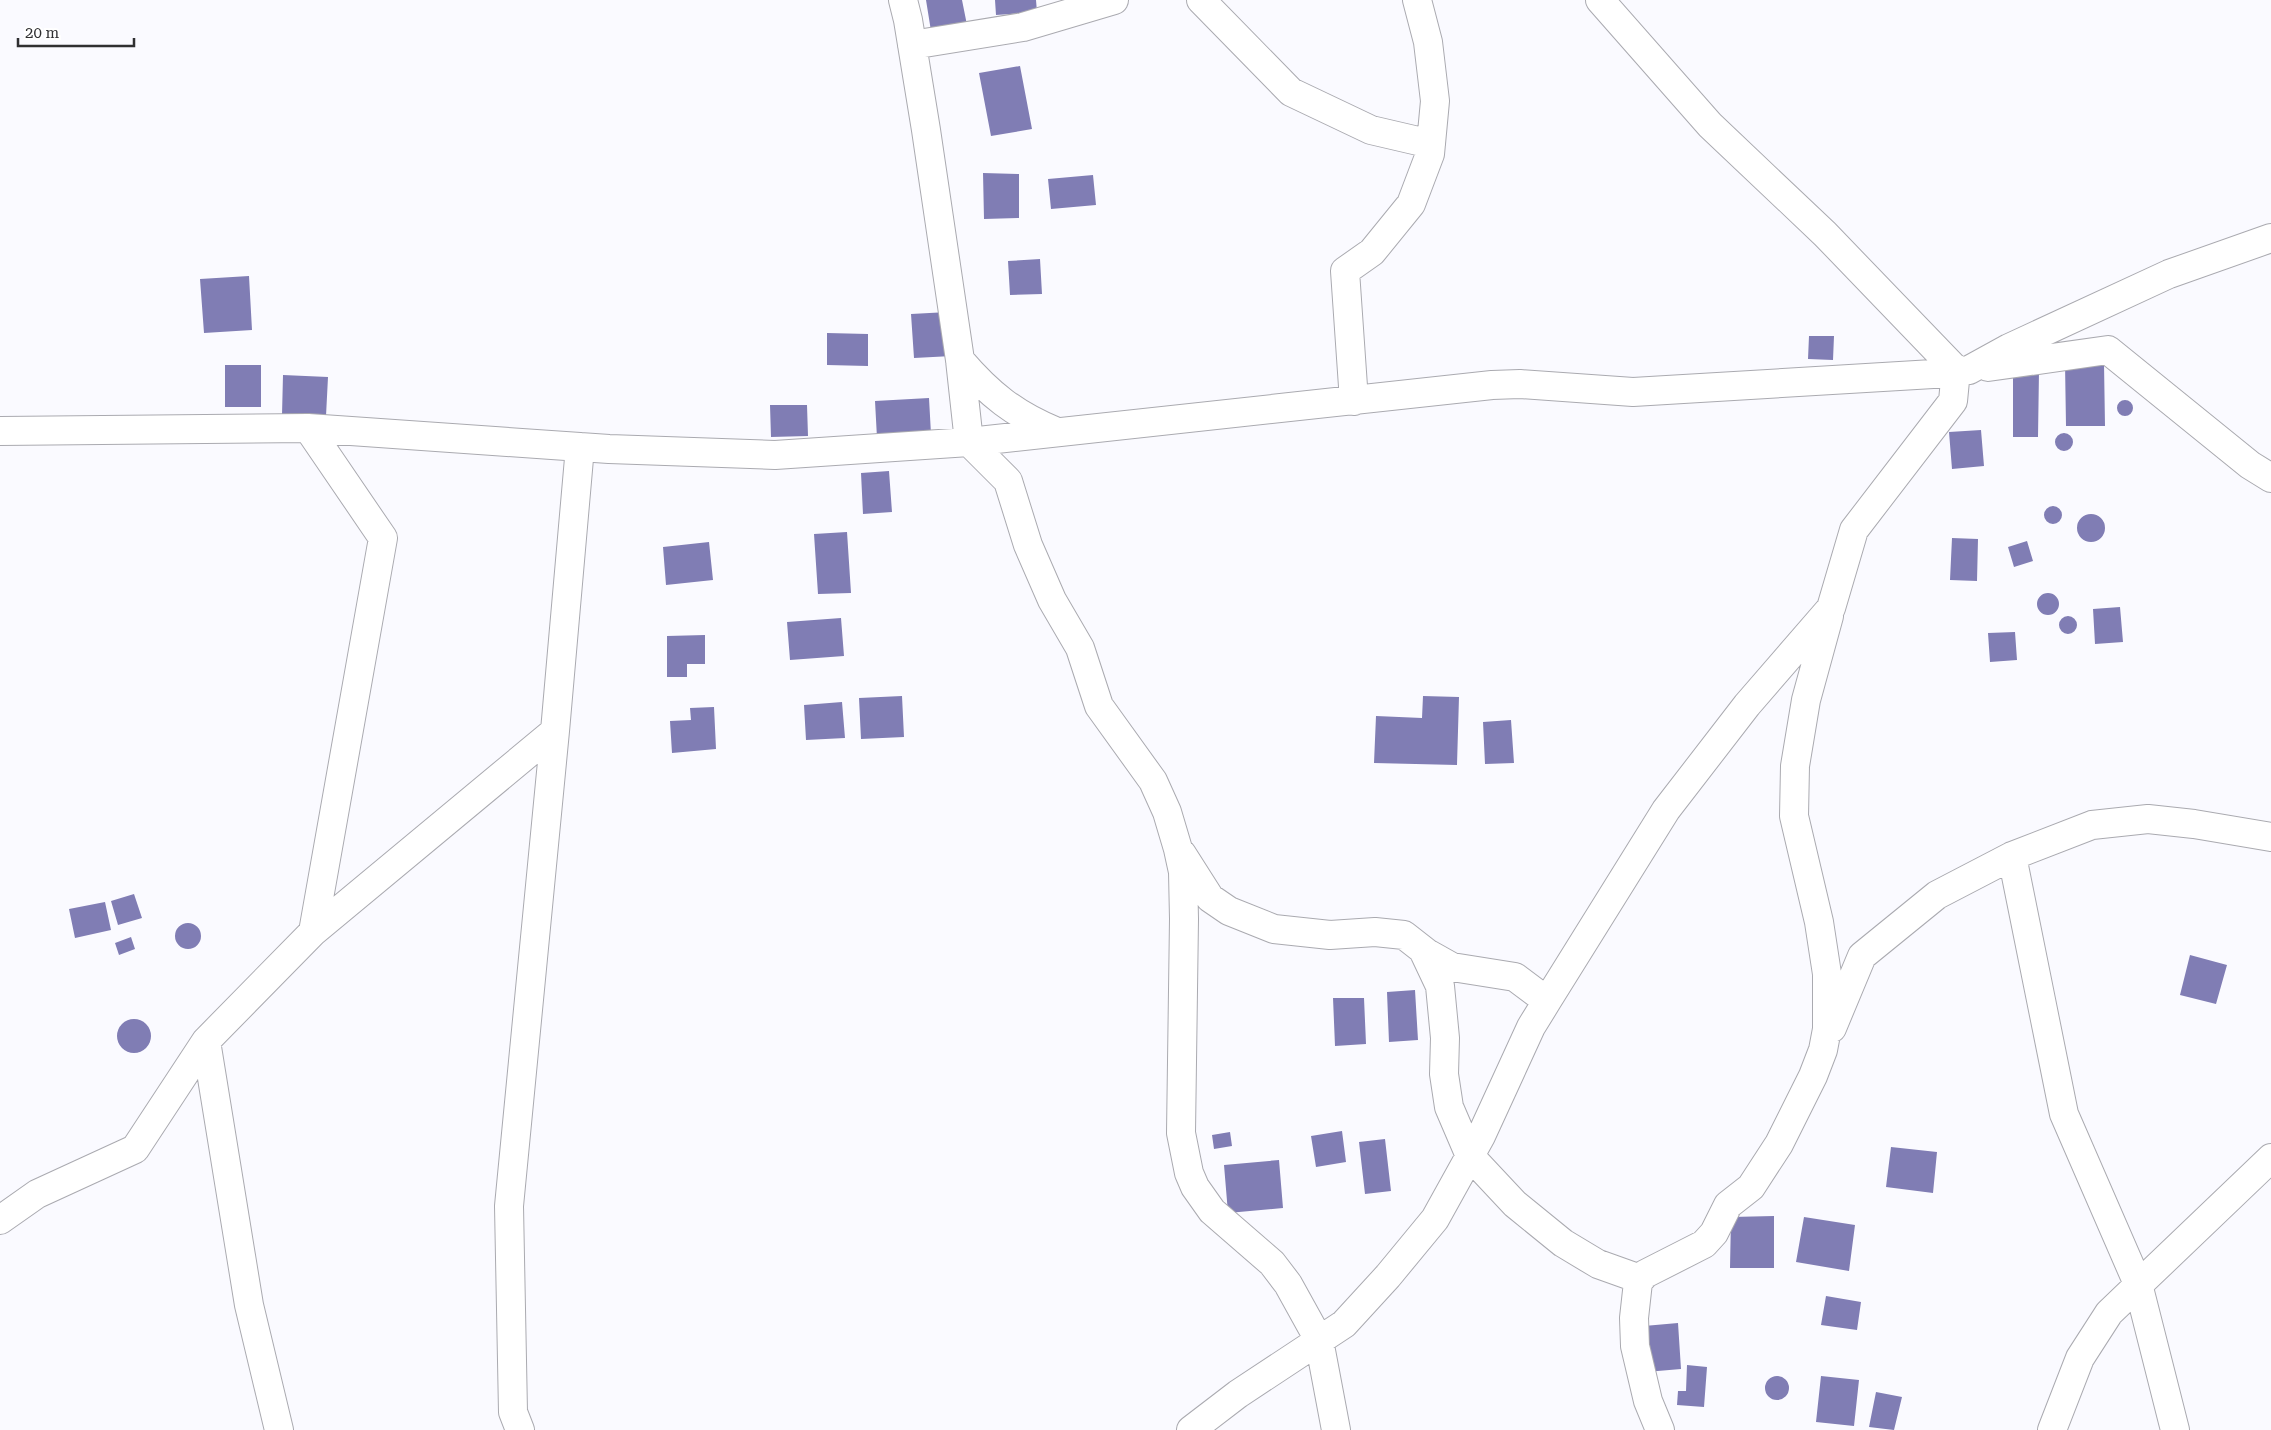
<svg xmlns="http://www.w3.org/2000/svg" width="2271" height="1430" viewBox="0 0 2271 1430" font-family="'Roboto Serif',serif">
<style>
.building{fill:#807db4}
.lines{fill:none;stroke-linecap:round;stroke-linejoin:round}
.minor-casing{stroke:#aaaab0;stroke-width:30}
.minor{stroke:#fff;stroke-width:28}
</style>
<rect width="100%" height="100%" fill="#fafaff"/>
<!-- building -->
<path class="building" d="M926 0H962L967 25 931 31Z
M995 0H1036L1037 12 996 15Z
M1020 66 1032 129 991 136 979 73Z
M983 173 1019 174V218L984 219Z
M1093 175 1096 205 1051 209 1048 179Z
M1040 259 1042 294 1010 295 1008 261Z
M249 276 252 330 204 333 200 279Z
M948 312 952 356 914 358 911 314Z
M827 333 868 334V366L827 365Z
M1809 336H1834L1833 360 1808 359Z
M2065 363H2104L2105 426H2066Z
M225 365H261V407H225Z
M2013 371H2039L2038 437H2013Z
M283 375 328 377 326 416 282 415Z
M929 398 931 434 877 438 875 401Z
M2117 408a8 8 0 1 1 16 0a8 8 0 1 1-16 0Z
M770 405H807L808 436 771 437Z
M1981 430 1984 466 1952 469 1949 432Z
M2055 442a9 9 0 1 1 18 0a9 9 0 1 1-18 0Z
M889 471 892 512 863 514 861 473Z
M2044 515a9 9 0 1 1 18 0a9 9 0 1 1-18 0Z
M2077 528a14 14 0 1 1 28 0a14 14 0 1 1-28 0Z
M847 532 851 593 818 594 814 534Z
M1952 538 1978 539 1977 581 1950 580Z
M2027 541 2033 561 2014 567 2008 547Z
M709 542 713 580 666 585 663 547Z
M2037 604a11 11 0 1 1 22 0a11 11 0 1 1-22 0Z
M2120 607 2123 642 2095 644 2093 609Z
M2059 625a9 9 0 1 1 18 0a9 9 0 1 1-18 0Z
M841 618 844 656 790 660 787 622Z
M2015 632 2017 660 1990 662 1988 633Z
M705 635V664H687V677H667V636Z
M902 696 904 737 861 739 859 698Z
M1423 696 1459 697 1457 765 1374 763 1376 716 1422 718Z
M842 702 845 738 806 740 804 705Z
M714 707 716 749 672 753 670 721 691 720 690 708Z
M1511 720 1514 763 1485 764 1483 722Z
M134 894 142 918 118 925 111 901Z
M105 902 111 930 75 938 69 909Z
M175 936a13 13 0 1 1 26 0a13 13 0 1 1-26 0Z
M131 937 135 949 119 955 115 943Z
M2190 955 2227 965 2216 1004 2180 995Z
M1415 990 1418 1040 1389 1042 1387 992Z
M1333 998H1364L1366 1044 1335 1046Z
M117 1036a17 17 0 1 1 34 0a17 17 0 1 1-34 0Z
M1342 1131 1346 1162 1316 1167 1311 1136Z
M1230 1132 1232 1146 1214 1149 1212 1135Z
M1385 1139 1391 1191 1365 1194 1359 1142Z
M1891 1147 1937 1152 1933 1193 1886 1187Z
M1279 1160 1283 1208 1228 1213 1224 1165Z
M1774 1216V1268H1730L1731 1217Z
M1804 1217 1855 1225 1849 1271 1796 1262Z
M1826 1296 1861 1302 1857 1330 1821 1325Z
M1678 1323 1681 1369 1646 1372 1644 1326Z
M1687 1365 1707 1367 1704 1407 1677 1405 1678 1391H1686Z
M1765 1388a12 12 0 1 1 24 0a12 12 0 1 1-24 0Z
M1821 1376 1859 1380 1854 1426 1816 1422Z
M1876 1392 1902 1397 1894 1430 1869 1427Z"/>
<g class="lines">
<!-- minor casing -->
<g class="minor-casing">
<path id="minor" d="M903 0 908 20 926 130 960 360 969 442 1008 481 1028 545 1052 600 1080 648 1099 706 1153 781 1167 812 1178 849 1183 872 1184 919 1181 1133 1189 1173 1195 1187 1212 1211 1272 1263 1288 1284 1319 1340 1336 1430
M1201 0 1291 92 1371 130 1431 144
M912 45 1023 27 1114 0
M960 360C989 394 1015 415 1057 432
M1988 367 2108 350 2250 465 2271 478
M1354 401 1345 271 1372 252 1411 204 1430 154 1435 101 1428 42 1417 0
M308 428 383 538 313 932
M0 431 308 428 609 449 775 455 969 442 1492 385 1520 384 1633 392 1933 374 1969 370 2009 348 2169 274 2271 238
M1182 854 1210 898 1229 911 1274 929 1330 935 1375 932 1404 935 1427 953 1452 967 1515 977 1547 1001
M2012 856 2064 1114 2138 1284 2175 1430
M1423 950 1440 986 1445 1038 1444 1074 1449 1107 1470 1156 1515 1204 1563 1243 1598 1264 1640 1279
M1832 1028 1862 956 1937 895 2012 856 2092 825 2148 819 2194 824 2271 837
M206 1041 249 1305 279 1430
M0 1220 37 1194 135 1149 206 1041 313 932 555 731
M520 1430 513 1412 509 1206 555 731 580 447
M1191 1430 1238 1394 1344 1324 1388 1276 1435 1219 1481 1136 1531 1027 1547 1001 1666 810 1747 705 1831 608 1854 530 1953 401 1956 370 1825 234 1710 125 1600 0
M1660 1430 1648 1401 1635 1346 1634 1318 1638 1282 1645 1274 1704 1244 1714 1233 1728 1205 1751 1187 1779 1144 1813 1076 1823 1050 1827 1029V974L1819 922 1794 816 1795 766 1806 700 1829 616
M2052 1430 2080 1358 2109 1313 2271 1158"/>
</g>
<!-- minor -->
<use href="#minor" class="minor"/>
</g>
<!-- scale -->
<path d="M18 38v8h116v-8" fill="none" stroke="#2f2f31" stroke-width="2.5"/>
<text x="25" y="38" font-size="15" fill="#2f2f31" stroke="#ffffff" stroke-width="4" paint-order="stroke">20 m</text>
</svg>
